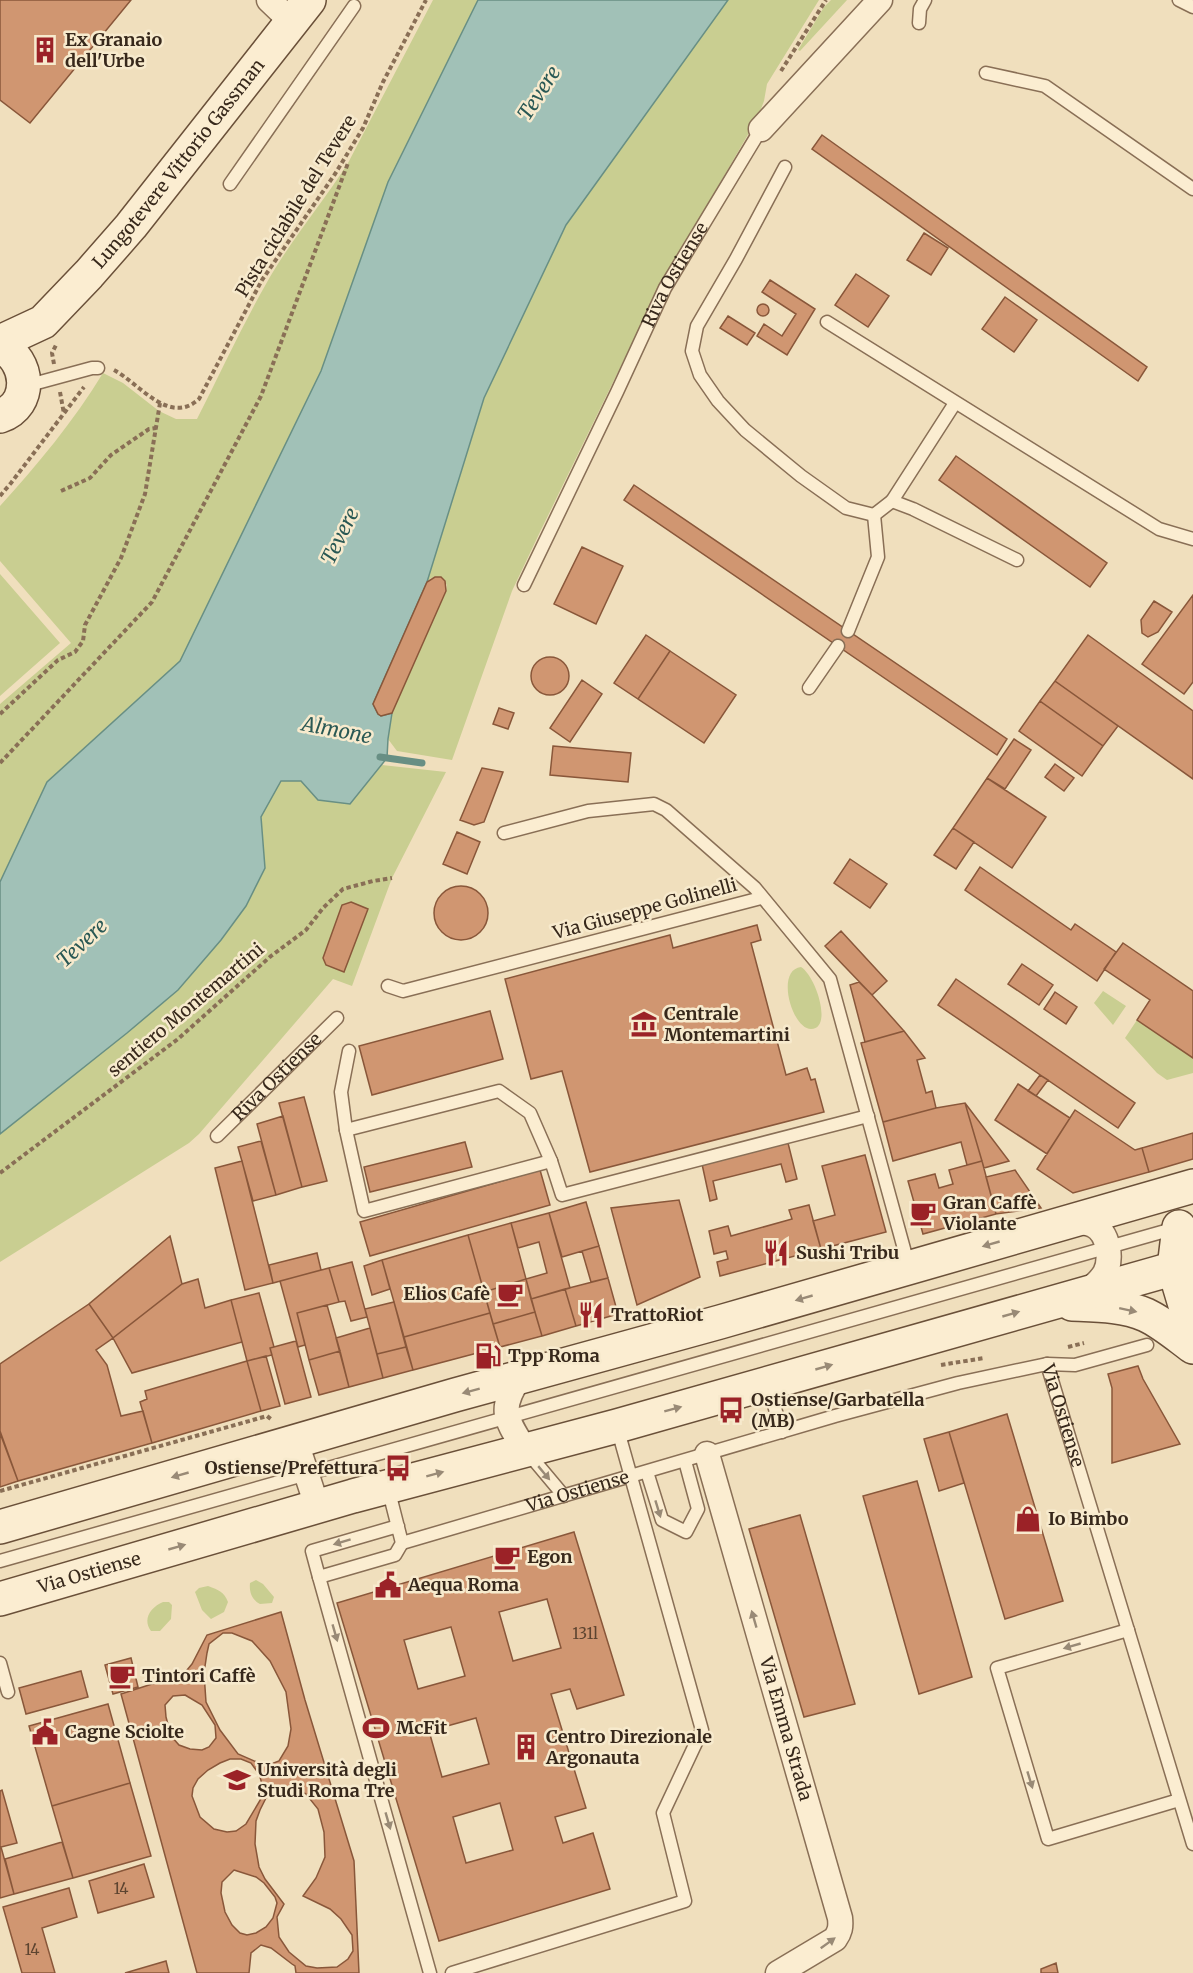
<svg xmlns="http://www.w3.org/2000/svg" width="1193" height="1973" viewBox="0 0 1193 1973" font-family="Merriweather,serif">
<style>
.green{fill:#c9ce91}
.water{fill:#a1c1b7;stroke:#688f84;stroke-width:1.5}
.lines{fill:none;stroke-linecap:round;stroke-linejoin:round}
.stream{stroke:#688f84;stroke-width:7}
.building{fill:#d09671;stroke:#89573a;stroke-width:1.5;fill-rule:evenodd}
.lane-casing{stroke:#896f56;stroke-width:15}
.street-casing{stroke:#896f56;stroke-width:27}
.secondary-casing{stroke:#6a5039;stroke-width:36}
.path{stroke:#896f56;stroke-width:4;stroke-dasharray:4.5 3;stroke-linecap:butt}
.lane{stroke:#fbedd1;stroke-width:12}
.street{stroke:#fbedd1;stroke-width:24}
.secondary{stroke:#fbedd1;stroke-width:33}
.oneway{fill:#998a76}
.labels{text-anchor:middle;stroke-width:5;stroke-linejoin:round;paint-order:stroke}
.number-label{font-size:15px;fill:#5d4430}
.poi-label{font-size:18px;font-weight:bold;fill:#37281b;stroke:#f7eacd;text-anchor:start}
.street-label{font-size:18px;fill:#37281b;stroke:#f7eacd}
.water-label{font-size:20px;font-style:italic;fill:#295854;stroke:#f7eacd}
</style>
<rect width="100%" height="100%" fill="#f0dfbd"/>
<!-- green -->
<path class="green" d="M433 0H478L388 182 321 371 180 661 47 782 0 882V704L71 643 0 561V506C37 465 74 421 103 373L123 383 159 411 176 419H197C220 374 241 328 266 284 290 241 322 204 348 163Z
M728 0H819L767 84 764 101 757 119 658 290 539 534 512 591 452 760 397 751 388 739 392 713 446 591 447 585 441 577 431 578 427 582 484 398 566 225Z
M831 0H847L800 51 798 50 824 7Z
M0 574 60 643 0 696Z
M382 765 446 772 392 878 352 986 333 979 199 1134 189 1143 0 1262V1134L127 1033 178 990 221 940 246 906 265 868 261 817 281 781H301L318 800 350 804Z
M801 967C816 976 833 1029 811 1029 792 1029 775 970 801 967Z
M1103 991 1126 1006 1113 1025 1094 1003Z
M1137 1020 1193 1058V1073L1167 1080 1157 1073 1125 1038Z
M256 1580 263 1584 274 1597 272 1603 260 1604C252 1600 249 1592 250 1583Z
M208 1586C219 1590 224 1592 228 1602L224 1612 211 1619 202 1610 195 1592 199 1588Z
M163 1602H169L172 1605 171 1619 160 1631H151C142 1619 151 1607 163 1602Z"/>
<!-- water -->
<path class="water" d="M478 0H728L566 225 484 398 427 582 373 704 378 714 381 716 392 713 388 739 387 758 350 804 318 800 301 781H281L261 817 265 868 246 906 221 940 178 990 127 1033 0 1134V882L47 782 180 661 321 371 388 182Z"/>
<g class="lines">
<!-- stream -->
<path class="stream" d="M380 757 422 763"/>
</g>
<!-- building -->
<path class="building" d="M0 0H131L30 123 0 100Z
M822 135 1147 367 1138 381 812 149Z
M924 233 948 248 931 275 907 260Z
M856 274 889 296 868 327 835 305Z
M770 280 815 309 787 355 757 336 764 324 782 336 796 314 762 292Z
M1005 297 1037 320 1014 352 982 329Z
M757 310a6 6 0 1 1 12 0a6 6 0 1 1-12 0Z
M728 316 755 333 747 345 720 328Z
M956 456 1107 563 1090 587 939 480Z
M634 485 1007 739 997 755 624 500Z
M582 547 623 566 596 624 554 604Z
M435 577H441L445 581 446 591 392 713 381 716 378 714 373 704 427 582Z
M1193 595V682L1184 694 1142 664Z
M1154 601 1172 612 1158 632 1148 637 1142 633 1141 620Z
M646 635 670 651 638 699 614 683Z
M1088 635 1193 711V779L1055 681Z
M670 651 736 695 704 743 638 699Z
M531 676a19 19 0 1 1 38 0a19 19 0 1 1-38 0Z
M582 680 602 694 570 742 550 728Z
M1055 681 1118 726 1103 746 1040 701Z
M1040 701 1103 746 1082 776 1019 731Z
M499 708 514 713 508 729 493 724Z
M1014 739 1031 750 1005 789 987 778Z
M553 746 631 753 628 782 550 775Z
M1055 764 1074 778 1064 791 1045 777Z
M482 768 503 772 484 822 474 825 460 820Z
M987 778 1046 817 1012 868 953 828Z
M953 828 974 842 956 869 934 855Z
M457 832 480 842 467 874 443 864Z
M850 859 887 884 870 908 834 883Z
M980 867 1071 930 1075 924 1116 952 1097 981 965 890Z
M434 913a27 27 0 1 1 54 0a27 27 0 1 1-54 0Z
M351 902 368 909 344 972 326 965 323 958 342 905Z
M757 925 761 940 751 943 786 1075 807 1068 811 1080 815 1079 824 1112 590 1172 562 1071 531 1079 505 979 670 935 673 948Z
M841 931 887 981 872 995 825 946Z
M1123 943 1193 991V1058L1137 1020 1150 1000 1104 969Z
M1022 964 1053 985 1039 1005 1008 984Z
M956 979 1135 1103 1118 1128 938 1005Z
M859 982 872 995 904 1031 865 1042 850 985Z
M1055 992 1077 1007 1066 1024 1044 1009Z
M490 1011 503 1059 372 1095 359 1046Z
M904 1031 925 1058 917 1060 926 1093 932 1091 936 1108 883 1122 861 1043Z
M1040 1075 1048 1080 1036 1096 1028 1091Z
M1018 1084 1070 1118 1047 1154 995 1120Z
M304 1097 327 1181 302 1187 279 1103Z
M965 1103 1009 1161 984 1168Z
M965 1103 982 1161 967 1165 961 1142 893 1161 883 1122 936 1108Z
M1075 1110 1135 1150 1142 1148 1149 1172 1073 1193 1037 1169Z
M283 1116 302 1187 276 1195 257 1124Z
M1193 1133V1159L1149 1172 1142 1148Z
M261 1141 276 1195 253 1201 238 1147Z
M465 1142 472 1167 370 1192 364 1167Z
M788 1143 797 1179 786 1182 781 1164 713 1181 717 1199 710 1201 702 1164Z
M865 1155 886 1232 821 1249 813 1221 835 1215 822 1166Z
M242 1161 273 1283 245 1290 215 1168Z
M982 1161 996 1214 923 1234 908 1181 935 1174 939 1188 953 1184 949 1170Z
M540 1170 550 1205 370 1256 360 1222Z
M1015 1170 1041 1208 996 1214 986 1177Z
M679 1200 700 1277 637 1305 611 1208Z
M586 1202 599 1246 562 1257 549 1213Z
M809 1205 821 1249 720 1276 717 1262 728 1259 726 1251 714 1254 709 1231 728 1226 731 1236 792 1219 789 1210Z
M549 1213 570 1288 531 1299 526 1279 547 1273 539 1242 518 1248 511 1223Z
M511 1223 526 1279 484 1292 468 1235Z
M468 1235 490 1313 404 1337 382 1260Z
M170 1236 182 1284 113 1338 89 1304Z
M599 1246 608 1278 591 1282 582 1251Z
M317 1253 321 1270 273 1283 269 1265Z
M382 1260 390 1289 372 1295 364 1266Z
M352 1262 367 1317 351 1321 345 1301 339 1302 329 1268Z
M329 1268 339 1302 297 1313 305 1345 298 1347 280 1281Z
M608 1278 618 1314 576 1326 565 1289Z
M198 1279 205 1308 231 1300 242 1342 132 1373 113 1338 182 1284Z
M526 1279 535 1312 493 1324 484 1292Z
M565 1289 576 1326 542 1336 531 1299Z
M259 1293 274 1347 270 1348 272 1355 247 1361 231 1300Z
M394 1302 406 1347 377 1354 365 1309Z
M89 1304 113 1338 96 1350 107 1365 121 1416 143 1411 152 1443 18 1481 0 1431V1364Z
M327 1305 340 1351 309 1360 297 1313Z
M535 1312 542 1336 500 1347 493 1324Z
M490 1313 500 1347 413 1370 404 1337Z
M370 1328 383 1378 349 1387 336 1338Z
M296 1341 311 1397 285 1404 270 1348Z
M406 1347 413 1370 383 1378 377 1354Z
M340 1351 349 1387 319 1395 309 1360Z
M266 1356 280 1406 261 1411 247 1361Z
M247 1361 261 1411 152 1443 140 1402 147 1399 145 1391Z
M1138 1366 1143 1379 1180 1444 1112 1463V1388L1108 1374Z
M1007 1414 1063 1601 1005 1619 949 1432Z
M949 1432 964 1483 939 1491 924 1439Z
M0 1433 18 1481 0 1487Z
M917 1481 972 1677 919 1694 863 1496Z
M800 1515 855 1704 804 1717 749 1529Z
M574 1532 624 1695 577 1709 570 1689 551 1694 586 1808 555 1817 563 1843 593 1833 610 1889 439 1941 337 1603ZM547 1599 561 1648 513 1661 499 1612ZM451 1627 465 1676 418 1689 404 1640ZM476 1718 489 1764 442 1777 429 1731ZM500 1803 513 1850 466 1863 453 1817Z
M281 1612 305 1700 354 1861 359 1973H296L295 1966 292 1964 271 1948 261 1945 251 1953 249 1973H197L121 1694 155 1683 172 1682 182 1676 192 1664 207 1635ZM185 1695 202 1705 215 1725 216 1738 209 1747 202 1750 190 1749 179 1745 171 1736 166 1717 165 1705 173 1696ZM230 1759H241L251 1763 259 1774 263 1787 262 1797 246 1824 236 1831 227 1832 214 1829 200 1817 192 1796 193 1788 198 1779 208 1770 220 1763ZM234 1870 256 1877 264 1883 275 1897 277 1903 273 1918 266 1927 256 1933 247 1935 240 1933 232 1925 225 1912 221 1893 222 1882Z
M223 1633H232L252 1641 270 1661 286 1692 291 1729 288 1746 279 1761 266 1766 238 1754 220 1730 206 1702 204 1673 207 1653 209 1644Z
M131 1658 138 1687 113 1694 105 1665Z
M81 1671 88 1697 26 1714 19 1688Z
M108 1704 130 1783 52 1806 29 1726Z
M130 1783 151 1856 73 1878 52 1806Z
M293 1786 306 1794 318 1809 324 1832 325 1857 316 1878 303 1896 330 1909 341 1919 352 1935 353 1951 348 1959 337 1967 317 1968 306 1966 289 1952 279 1937 277 1917 284 1904 265 1879 259 1867 255 1844 256 1821 260 1810 266 1798 282 1788Z
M2 1790 17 1843 1 1847 14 1894 0 1898V1791Z
M62 1842 73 1878 14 1894 5 1859Z
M144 1864 154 1897 98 1913 89 1881Z
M69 1888 77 1917 42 1928 55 1973H22L3 1907Z
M166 1961 169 1973H125Z
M1056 1963 1058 1973H1041V1969Z"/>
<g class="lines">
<!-- lane casing -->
<g class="lane-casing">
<g id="lane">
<path d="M1179 0 1193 7"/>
<path d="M919 23 920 9 925 0"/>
<path d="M986 73 1045 86 1193 189"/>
<path d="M785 167 736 259 697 326 692 351 700 375 718 401 745 430 801 476 846 508 874 515 892 501"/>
<path d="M230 184 354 6"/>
<path d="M827 322 1159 529 1193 539"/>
<path d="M25 383 33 384 92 368H98"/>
<path d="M955 403 892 501 913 509 1017 560"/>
<path id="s1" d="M524 585 617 392 665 288 761 129"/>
<path d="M848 631 878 557 874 515"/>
<path d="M809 688 838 646"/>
<path d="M504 833 588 811 654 804 666 810 755 888 830 979 909 1267"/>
<path d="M388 986 403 991 761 898"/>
<path d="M349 1051 341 1092 346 1130 364 1211 551 1161"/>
<path d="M346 1130 499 1091 530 1113 551 1161 562 1195 868 1116"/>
<path id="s2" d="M217 1136 337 1018"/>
<path id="s3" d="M1047 1364 1193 1844"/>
<path d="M768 1385 782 1432"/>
<path d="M528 1453 564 1496"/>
<path d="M647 1472 662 1520 686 1532 698 1509 685 1461"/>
<path d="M388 1488 402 1543 395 1555 319 1577 312 1551 398 1526"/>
<path id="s4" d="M402 1543 835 1416 958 1383 1047 1364 1075 1365 1147 1345"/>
<path d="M0 1561 1176 1228"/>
<path d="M319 1577 430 1973"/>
<path d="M1128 1630 997 1668 1048 1839 1179 1800"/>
<path d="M0 1663 8 1692"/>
<path d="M452 1973 685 1901 663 1813 702 1730 617 1427"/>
</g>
</g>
<!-- street casing -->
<g class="street-casing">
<g id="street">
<path d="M269 0 292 22"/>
<path d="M761 129 880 0"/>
<path d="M1069 1221C1077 1222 1086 1222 1093 1225 1109 1233 1112 1259 1105 1273 1101 1280 1094 1286 1088 1291"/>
<path d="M519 1378C498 1410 506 1419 525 1450"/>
<path d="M296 1442 317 1506"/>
<path id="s5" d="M707 1454 840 1918C841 1927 840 1932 835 1939L778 1973"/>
</g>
</g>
<!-- secondary casing -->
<g class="secondary-casing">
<g id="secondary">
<path id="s6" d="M0 342 43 322 89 274 131 226 309 0"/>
<path d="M0 346C30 360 33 405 0 416"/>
<path d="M1179 1227 1174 1268 1193 1332"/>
<path d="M1072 1304C1096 1305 1124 1305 1146 1315 1163 1323 1178 1336 1193 1347"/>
<path d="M0 1527 455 1395 720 1322 1193 1186"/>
<path id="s7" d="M0 1599 353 1496 617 1426 1193 1263"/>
</g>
</g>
<!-- path -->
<path class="path" d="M781 71 826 0
M54 364 52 353 56 345
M114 370C140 384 169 426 199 399L262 280 335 174 363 128 383 82 426 0
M60 392 64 414
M61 491 90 478 111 455 149 429 156 428
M0 496 11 483 84 387
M0 714 58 660 75 652 83 641 85 625 121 558 145 494 160 403
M0 763 152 602 261 396 348 163
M0 1173 178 1039 271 956 306 930 323 908 343 889 373 881 392 878
M1068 1347 1084 1343
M941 1365 984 1358
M0 1491 267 1416 272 1420"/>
<!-- lane -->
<use href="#lane" class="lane"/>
<!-- street -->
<use href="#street" class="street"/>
<!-- secondary -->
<use href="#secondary" class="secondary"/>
</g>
<!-- one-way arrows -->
<defs><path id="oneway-solid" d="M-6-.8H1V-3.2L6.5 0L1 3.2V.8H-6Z" transform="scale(1.5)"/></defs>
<g class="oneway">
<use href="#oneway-solid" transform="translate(991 1244) rotate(164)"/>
<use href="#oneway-solid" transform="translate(804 1298) rotate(164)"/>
<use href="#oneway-solid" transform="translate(1128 1310) rotate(12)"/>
<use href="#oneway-solid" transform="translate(1011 1314) rotate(-16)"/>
<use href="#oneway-solid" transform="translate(824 1367) rotate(-16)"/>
<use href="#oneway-solid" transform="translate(471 1391) rotate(165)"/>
<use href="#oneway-solid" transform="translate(673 1409) rotate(-15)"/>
<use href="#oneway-solid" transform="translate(544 1473) rotate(50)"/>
<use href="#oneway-solid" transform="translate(435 1474) rotate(-15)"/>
<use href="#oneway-solid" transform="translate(180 1475) rotate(164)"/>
<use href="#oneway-solid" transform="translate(658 1509) rotate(73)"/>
<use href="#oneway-solid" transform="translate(342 1542) rotate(163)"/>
<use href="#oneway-solid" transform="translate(177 1547) rotate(-16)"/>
<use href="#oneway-solid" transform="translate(754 1619) rotate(-106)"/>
<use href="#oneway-solid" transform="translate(335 1633) rotate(74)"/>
<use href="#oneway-solid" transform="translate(1072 1646) rotate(164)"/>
<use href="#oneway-solid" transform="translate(1030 1780) rotate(73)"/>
<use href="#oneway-solid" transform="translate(388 1821) rotate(74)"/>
<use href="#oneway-solid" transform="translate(828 1943) rotate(-36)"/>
</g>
<!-- icons -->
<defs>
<g id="building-bare" transform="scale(2.07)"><path d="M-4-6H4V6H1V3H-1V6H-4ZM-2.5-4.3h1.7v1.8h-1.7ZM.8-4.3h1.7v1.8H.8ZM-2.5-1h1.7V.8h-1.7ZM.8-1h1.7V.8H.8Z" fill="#9b2227" stroke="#f7eacd" stroke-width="2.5" paint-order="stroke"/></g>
<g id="museum-bare" transform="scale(2.07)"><path d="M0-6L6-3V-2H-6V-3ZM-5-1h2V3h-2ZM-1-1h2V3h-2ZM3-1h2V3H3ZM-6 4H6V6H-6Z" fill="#9b2227" stroke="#f7eacd" stroke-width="2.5" paint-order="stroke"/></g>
<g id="cafe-bare" transform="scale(2.07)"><path d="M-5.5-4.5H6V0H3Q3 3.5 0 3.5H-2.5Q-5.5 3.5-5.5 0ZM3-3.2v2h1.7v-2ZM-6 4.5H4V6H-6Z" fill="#9b2227" stroke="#f7eacd" stroke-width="2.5" paint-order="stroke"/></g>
<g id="restaurant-bare" transform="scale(2.07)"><path d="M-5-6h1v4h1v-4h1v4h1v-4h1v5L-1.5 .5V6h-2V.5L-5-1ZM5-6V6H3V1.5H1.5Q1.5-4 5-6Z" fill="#9b2227" stroke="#f7eacd" stroke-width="2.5" paint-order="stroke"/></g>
<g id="fuel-bare" transform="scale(2.07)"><path d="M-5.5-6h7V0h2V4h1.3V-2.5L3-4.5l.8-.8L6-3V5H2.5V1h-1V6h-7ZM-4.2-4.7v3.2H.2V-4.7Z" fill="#9b2227" stroke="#f7eacd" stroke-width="2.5" paint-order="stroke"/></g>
<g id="bus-bare" transform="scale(2.07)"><path d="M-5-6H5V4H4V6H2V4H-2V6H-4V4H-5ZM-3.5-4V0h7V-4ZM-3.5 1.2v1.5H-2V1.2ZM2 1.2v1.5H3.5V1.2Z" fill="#9b2227" stroke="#f7eacd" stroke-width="2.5" paint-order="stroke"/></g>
<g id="shop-bare" transform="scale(2.07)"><path d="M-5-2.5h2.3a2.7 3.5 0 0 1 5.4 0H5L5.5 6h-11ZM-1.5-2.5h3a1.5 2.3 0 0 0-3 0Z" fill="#9b2227" stroke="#f7eacd" stroke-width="2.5" paint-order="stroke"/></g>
<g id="civic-bare" transform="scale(2.07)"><path d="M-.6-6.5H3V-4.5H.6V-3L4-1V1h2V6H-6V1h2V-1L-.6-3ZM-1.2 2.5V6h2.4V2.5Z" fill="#9b2227" stroke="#f7eacd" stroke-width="2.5" paint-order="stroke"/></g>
<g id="stadium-bare" transform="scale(2.07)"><path d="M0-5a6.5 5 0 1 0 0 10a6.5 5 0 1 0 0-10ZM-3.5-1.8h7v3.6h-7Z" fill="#9b2227" stroke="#f7eacd" stroke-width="2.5" paint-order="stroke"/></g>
<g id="university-bare" transform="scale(2.07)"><path d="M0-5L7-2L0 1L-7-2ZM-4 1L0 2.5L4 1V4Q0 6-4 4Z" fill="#9b2227" stroke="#f7eacd" stroke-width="2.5" paint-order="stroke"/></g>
</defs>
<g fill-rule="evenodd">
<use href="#building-bare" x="45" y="50"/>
<use href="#museum-bare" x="644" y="1024"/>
<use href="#cafe-bare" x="923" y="1213"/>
<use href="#restaurant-bare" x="776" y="1253"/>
<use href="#cafe-bare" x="510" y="1294"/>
<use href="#restaurant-bare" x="591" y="1315"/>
<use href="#fuel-bare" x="488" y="1356"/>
<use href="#bus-bare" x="731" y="1410"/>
<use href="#bus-bare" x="398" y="1468"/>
<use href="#shop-bare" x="1028" y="1519"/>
<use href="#cafe-bare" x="507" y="1557"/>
<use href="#civic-bare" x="388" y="1585"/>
<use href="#cafe-bare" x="122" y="1676"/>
<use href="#stadium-bare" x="376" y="1728"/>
<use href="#civic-bare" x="45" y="1732"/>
<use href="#building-bare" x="526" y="1747"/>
<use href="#university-bare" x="237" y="1780"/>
</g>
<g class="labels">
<!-- number labels -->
<g class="number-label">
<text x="585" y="1639">131l</text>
<text x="121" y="1894">14</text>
<text x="32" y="1955">14</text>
</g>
<!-- poi labels -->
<g class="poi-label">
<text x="65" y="46">Ex Granaio<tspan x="65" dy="21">dell'Urbe</tspan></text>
<text x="664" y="1020">Centrale<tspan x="664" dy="21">Montemartini</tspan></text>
<text x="943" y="1209">Gran Caffè<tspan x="943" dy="21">Violante</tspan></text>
<text x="796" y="1259">Sushi Tribu</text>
<text x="490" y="1300" text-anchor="end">Elios Cafè</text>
<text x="611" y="1321">TrattoRiot</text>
<text x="508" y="1362">Tpp Roma</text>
<text x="751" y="1406">Ostiense/Garbatella<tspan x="751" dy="21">(MB)</tspan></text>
<text x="378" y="1474" text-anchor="end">Ostiense/Prefettura</text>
<text x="1048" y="1525">Io Bimbo</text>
<text x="527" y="1563">Egon</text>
<text x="408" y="1591">Aequa Roma</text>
<text x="142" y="1682">Tintori Caffè</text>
<text x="396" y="1734">McFit</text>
<text x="65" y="1738">Cagne Sciolte</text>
<text x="546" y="1743">Centro Direzionale<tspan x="546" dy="21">Argonauta</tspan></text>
<text x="257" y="1776">Università degli<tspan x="257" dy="21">Studi Roma Tre</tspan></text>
</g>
<!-- street labels -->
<g class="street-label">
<text dy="6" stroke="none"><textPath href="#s6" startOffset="256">Lungotevere Vittorio Gassman</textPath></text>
<text transform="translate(296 206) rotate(-58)" y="6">Pista ciclabile del Tevere</text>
<text dy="6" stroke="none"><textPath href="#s1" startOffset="345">Riva Ostiense</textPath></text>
<text transform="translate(645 909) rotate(-15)" y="6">Via Giuseppe Golinelli</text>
<text transform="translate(186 1010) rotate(-40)" y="6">sentiero Montemartini</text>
<text dy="6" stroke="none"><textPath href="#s2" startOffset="84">Riva Ostiense</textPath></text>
<text dy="6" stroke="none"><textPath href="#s3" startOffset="54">Via Ostiense</textPath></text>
<text dy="6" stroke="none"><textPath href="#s4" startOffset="183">Via Ostiense</textPath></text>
<text dy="6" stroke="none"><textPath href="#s7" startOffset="93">Via Ostiense</textPath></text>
<text dy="6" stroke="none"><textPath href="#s5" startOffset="286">Via Emma Strada</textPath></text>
</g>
<!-- water labels -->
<g class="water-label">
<text transform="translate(539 93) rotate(-57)" y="7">Tevere</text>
<text transform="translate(340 536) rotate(-64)" y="7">Tevere</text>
<text transform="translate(337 730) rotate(11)" y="7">Almone</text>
<text transform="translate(82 943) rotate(-43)" y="7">Tevere</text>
</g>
</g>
</svg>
